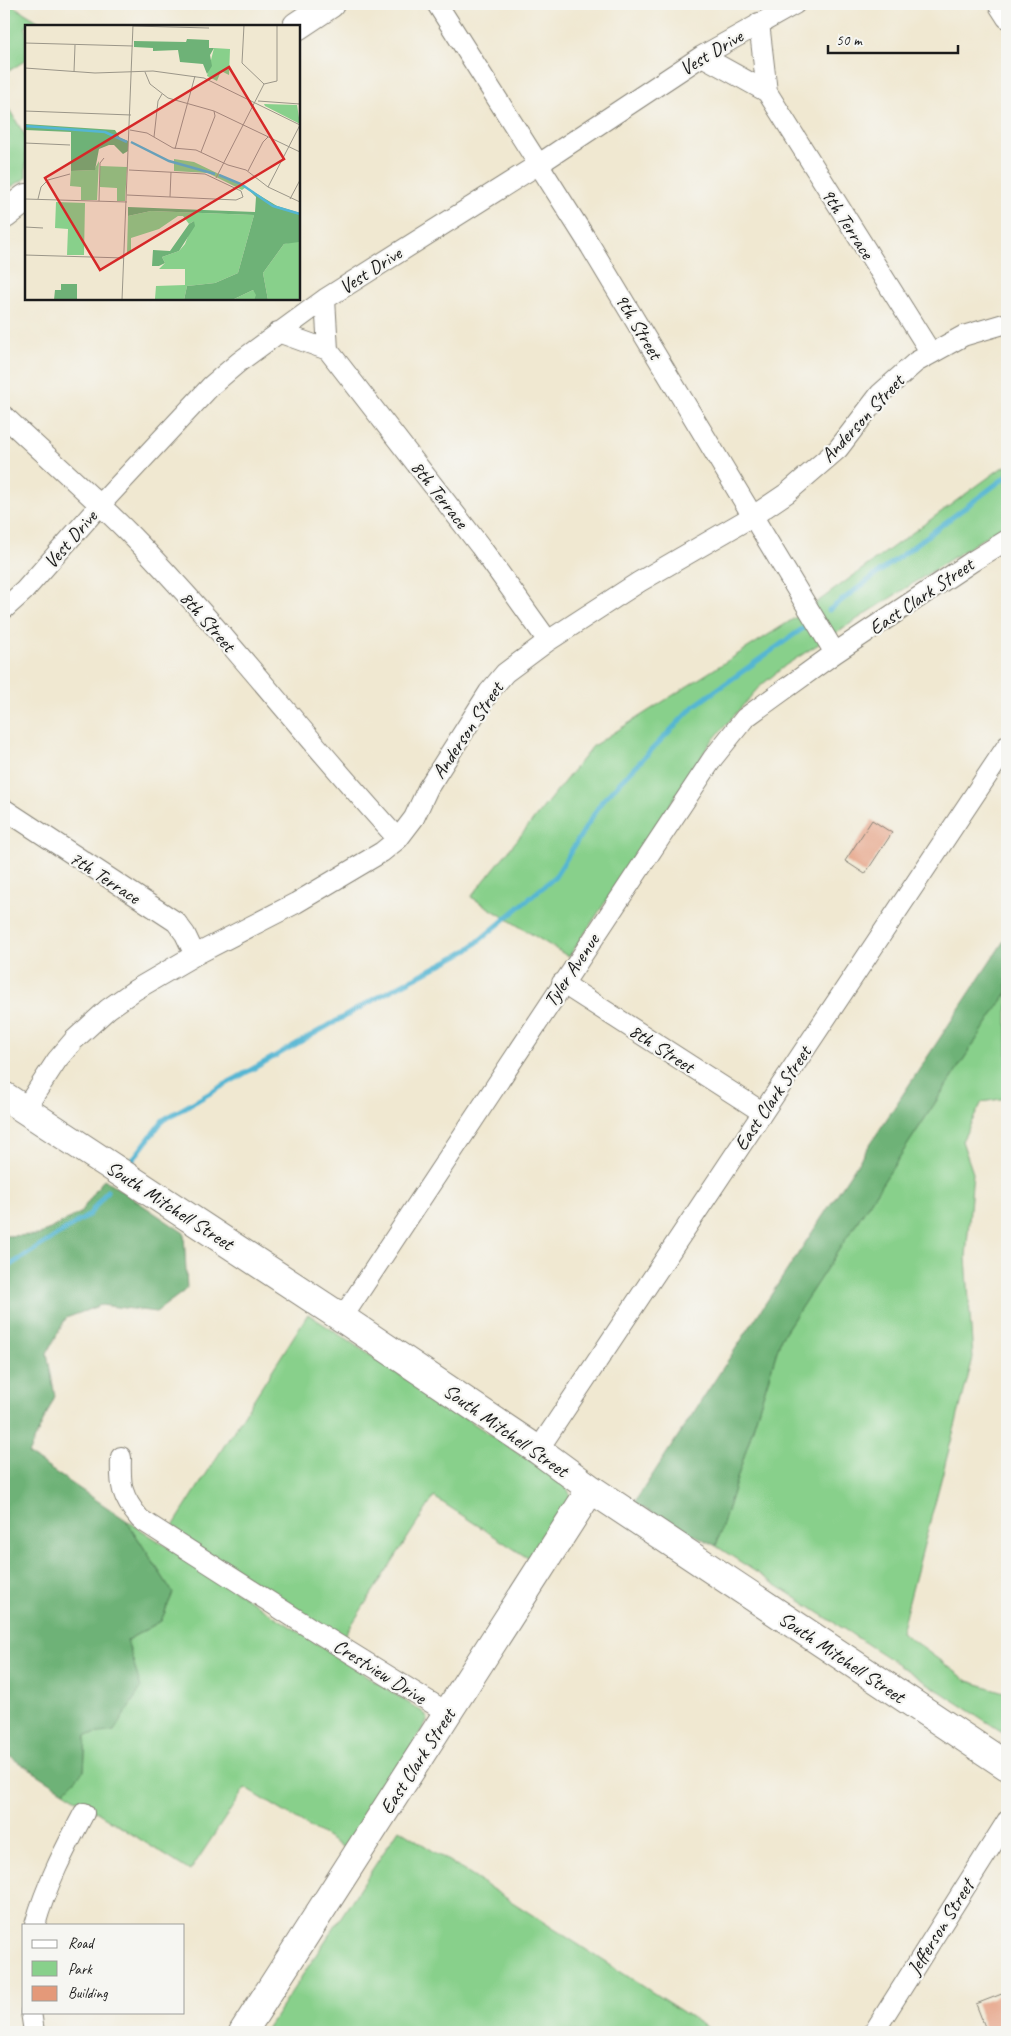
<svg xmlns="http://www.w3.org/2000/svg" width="1011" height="2036" viewBox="0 0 1011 2036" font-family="Caveat,sans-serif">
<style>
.green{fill:#88d08b;stroke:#527654}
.forest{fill:#6eb277;stroke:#45674a}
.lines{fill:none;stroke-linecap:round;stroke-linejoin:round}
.stream{stroke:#55b6d3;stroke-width:5}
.building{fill:#e49979}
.street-casing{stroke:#868276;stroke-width:22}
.secondary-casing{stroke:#868276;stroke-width:30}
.street{stroke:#fff;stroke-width:20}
.secondary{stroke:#fff;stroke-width:28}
.labels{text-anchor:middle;stroke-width:4.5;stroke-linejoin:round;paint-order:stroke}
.street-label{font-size:20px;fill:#1c1c1c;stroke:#f6f6f2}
.inset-river{fill:none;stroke:#55b6d3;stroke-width:2.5}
.inset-road{fill:none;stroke:#9b9689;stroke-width:1}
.view{fill:#d62828;fill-opacity:0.15;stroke:#d62828;stroke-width:2.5}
.inset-edge{fill:none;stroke:#1c1c1c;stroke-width:2.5}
</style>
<rect width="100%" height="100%" fill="#f6f6f2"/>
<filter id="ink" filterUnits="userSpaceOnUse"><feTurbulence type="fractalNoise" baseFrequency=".02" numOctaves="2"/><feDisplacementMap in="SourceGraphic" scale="10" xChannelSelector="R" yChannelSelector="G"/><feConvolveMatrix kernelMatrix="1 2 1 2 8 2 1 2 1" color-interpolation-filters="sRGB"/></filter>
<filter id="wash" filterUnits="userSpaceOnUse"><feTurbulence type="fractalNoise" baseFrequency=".0096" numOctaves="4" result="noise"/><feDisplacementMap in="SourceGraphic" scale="20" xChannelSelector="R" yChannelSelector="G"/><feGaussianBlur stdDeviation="1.12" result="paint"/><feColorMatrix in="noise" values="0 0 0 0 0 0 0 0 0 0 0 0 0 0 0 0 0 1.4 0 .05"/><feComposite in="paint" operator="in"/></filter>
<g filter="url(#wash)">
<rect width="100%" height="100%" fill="#f0e8d1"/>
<!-- green -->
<path class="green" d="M4 4H10L46 26H26V60L4 74Z
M4 101 26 137V178L4 191Z
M1007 466V523L786 665 759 687 711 742 569 957 471 897 593 746 798 616 1000 469Z
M1007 993V1098L982 1102 962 1141 973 1173 966 1257 973 1358 901 1632 968 1681 1007 1693V1735L716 1546 781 1338Z
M308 1314 559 1480 568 1490 572 1499 537 1564 434 1497 345 1635 337 1639 170 1531Z
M126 1520 424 1713 428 1719 349 1851 245 1788 190 1871 64 1791 84 1771 86 1735 127 1640 161 1621 173 1593Z
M399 1829 714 2032H265Z"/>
<!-- forest -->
<path class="forest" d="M1007 936V993L781 1338 716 1546 634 1503Z
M104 1179 184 1233 187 1289 156 1312 101 1305 66 1318 47 1353 55 1396 28 1454 126 1520 173 1593 161 1621 127 1640 141 1688 114 1731 86 1735 84 1771 64 1791 4 1753V1236L39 1235 80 1213Z"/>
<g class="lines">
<!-- stream -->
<path class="stream" d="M829 610 1007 476
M130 1163 163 1120 382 995 468 950 555 877 602 801 694 706 802 629
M4 1269 89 1215 107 1191"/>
</g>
<g id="blocks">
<!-- building -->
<path class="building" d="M872 820 892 833 865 874 845 861Z
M1007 1992V2032H987L976 2004Z"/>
</g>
</g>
<g filter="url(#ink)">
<use href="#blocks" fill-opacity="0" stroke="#868276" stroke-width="1"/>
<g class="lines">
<!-- street casing -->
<g class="street-casing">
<path id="street" d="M437 4 591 247 835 653
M998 4 1007 18
M759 23 767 92 931 353
M702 56 767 92
M325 299 328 350
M278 332 328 350 480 546 548 641
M4 416C45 455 88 492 128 532 223 629 306 739 398 839
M4 609 24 591 100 505 212 385 239 362 325 299 539 164 702 56 795 4
M4 809 176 922 185 934 195 955
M562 983 762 1112
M25 1109 57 1060 74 1040 108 1009 135 990 195 955 296 903 382 852 398 839 414 818 428 788 489 692 505 673 548 641 639 582 753 516 787 493 838 449 880 394 916 362 963 336 1007 323
M342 1318 713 758 745 718 835 653 973 561 1007 540
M538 1450 1007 746
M121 1457C120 1486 121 1496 140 1519L312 1629 448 1713
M35 1925C46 1885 65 1849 84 1813
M31 2012 34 2032
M874 2032 1007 1821"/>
</g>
<!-- secondary casing -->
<g class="secondary-casing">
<path id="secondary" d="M297 26 330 4
M4 215 26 198
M4 1096 342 1318 538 1450 591 1489 1007 1766
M243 2032 591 1489"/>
</g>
<!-- street -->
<use href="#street" class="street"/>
<!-- secondary -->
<use href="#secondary" class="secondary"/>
</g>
</g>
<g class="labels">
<!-- street labels -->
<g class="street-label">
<text transform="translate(711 52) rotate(-31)" y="7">Vest Drive</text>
<text transform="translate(848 223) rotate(57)" y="7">9th Terrace</text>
<text transform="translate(370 270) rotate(-33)" y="7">Vest Drive</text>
<text transform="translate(639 326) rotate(59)" y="7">9th Street</text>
<text transform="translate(862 418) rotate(-47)" y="7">Anderson Street</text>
<text transform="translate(440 494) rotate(52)" y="7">8th Terrace</text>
<text transform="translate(70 539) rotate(-49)" y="7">Vest Drive</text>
<text transform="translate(921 596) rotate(-34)" y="7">East Clark Street</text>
<text transform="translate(208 621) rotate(49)" y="7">8th Street</text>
<text transform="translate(467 730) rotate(-56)" y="7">Anderson Street</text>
<text transform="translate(105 877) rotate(33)" y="7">7th Terrace</text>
<text transform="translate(571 970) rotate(-56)" y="7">Tyler Avenue</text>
<text transform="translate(662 1048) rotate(33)" y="7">8th Street</text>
<text transform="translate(772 1098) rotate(-56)" y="7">East Clark Street</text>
<text transform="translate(170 1205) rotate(33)" y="7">South Mitchell Street</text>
<text transform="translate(506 1430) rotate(35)" y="7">South Mitchell Street</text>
<text transform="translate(842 1657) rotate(34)" y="7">South Mitchell Street</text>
<text transform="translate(380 1671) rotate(32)" y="7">Crestview Drive</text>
<text transform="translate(417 1761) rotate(-57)" y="7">East Clark Street</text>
<text transform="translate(940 1927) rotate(-58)" y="7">Jefferson Street</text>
</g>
</g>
<!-- overview -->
<g transform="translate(25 25)">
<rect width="275" height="275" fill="#f0e8d1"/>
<path d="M189 23 205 24 204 50 196 46 192 56 182 51ZM239 79 272 80 275 99 240 81ZM149 134 169 137 221 162 217 165 183 148 149 146ZM74 136 72 175H56V162L45 161 46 146 69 145ZM75 141 102 142 100 176H92V163L75 162ZM31 177 60 178 59 230H42L43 204 30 203ZM126 186 229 190 213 248 190 258 162 261 159 275 130 274 131 261 160 260V244H134L140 238 137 232 154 226 160 219 169 196 164 199 158 191H153L134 204 106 213V226L102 229 103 191ZM275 215V275H243L238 248 259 219ZM228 265 232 270 229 275H207Z" fill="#88d08b"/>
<path d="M162 14 184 15V23H189L185 30 187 41 182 49 178 39 155 37 153 25 128 26V23L109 22V16L161 17ZM0 99 90 105 95 113 103 116V126L98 129 89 120H84L74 124 70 145 46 146V107L0 105ZM221 162 252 181 275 188 274 217 259 219 238 248 243 275H229L231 270 228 265 207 275H159L162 261 190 258 213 248 229 190 126 186 103 191V182L230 187 231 172ZM169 196 170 201 154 226 137 232 140 238 134 241H127L128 225 145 226 164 199ZM36 259H52V275H29L30 265H36Z" fill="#6eb277"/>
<path class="inset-river" d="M0 101 80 107 102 117M106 117 144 136 190 149M194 150 216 159 248 181 275 189"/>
<path class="inset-road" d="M219 0 217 38 239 59 252 56V0M108 1 184 3M0 18 108 21M0 43 70 48 128 46 179 53 275 100M49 47 50 20M120 47 125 59 143 73 189 86 275 127M233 76 275 79M0 86 106 90M105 105 122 108 148 123 171 125 203 140 221 145 243 162 275 177M129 112 133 76 137 69M0 118 45 120M150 124 170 51M176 127 190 91 189 86M223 146 238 117 243 112M191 153 239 59M243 162 275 100M102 170 211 175 218 172 216 166 180 149 104 145M145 172 146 147M0 174 102 177M13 174 16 162 23 155 45 149M265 174 275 155M74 176 75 138 79 133M0 202 18 203M0 230 99 233M97 275 108 0"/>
<path class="view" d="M204 42 259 134 75 245 20 153Z"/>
<rect width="275" height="275" class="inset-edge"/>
</g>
<!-- margin -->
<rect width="1011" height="2036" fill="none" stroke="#f6f6f2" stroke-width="20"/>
<!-- legend -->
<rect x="22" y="1924" width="162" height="90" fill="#f6f6f2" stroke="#9f9f9c"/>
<rect x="32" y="1940" width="25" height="8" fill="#ffffff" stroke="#9f9f9c"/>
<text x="68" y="1948" font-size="15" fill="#1c1c1c">Road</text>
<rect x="32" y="1961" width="25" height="15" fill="#88d08b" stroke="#9f9f9c"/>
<text x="68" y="1974" font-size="15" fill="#1c1c1c">Park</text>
<rect x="32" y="1986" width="25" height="15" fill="#e49979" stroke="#9f9f9c"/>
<text x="68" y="1998" font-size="15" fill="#1c1c1c">Building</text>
<!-- scale -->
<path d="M828 45v8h130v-8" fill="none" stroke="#1c1c1c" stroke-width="2.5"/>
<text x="836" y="45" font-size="15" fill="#1c1c1c" stroke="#f6f6f2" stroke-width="4" paint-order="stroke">50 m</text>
</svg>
